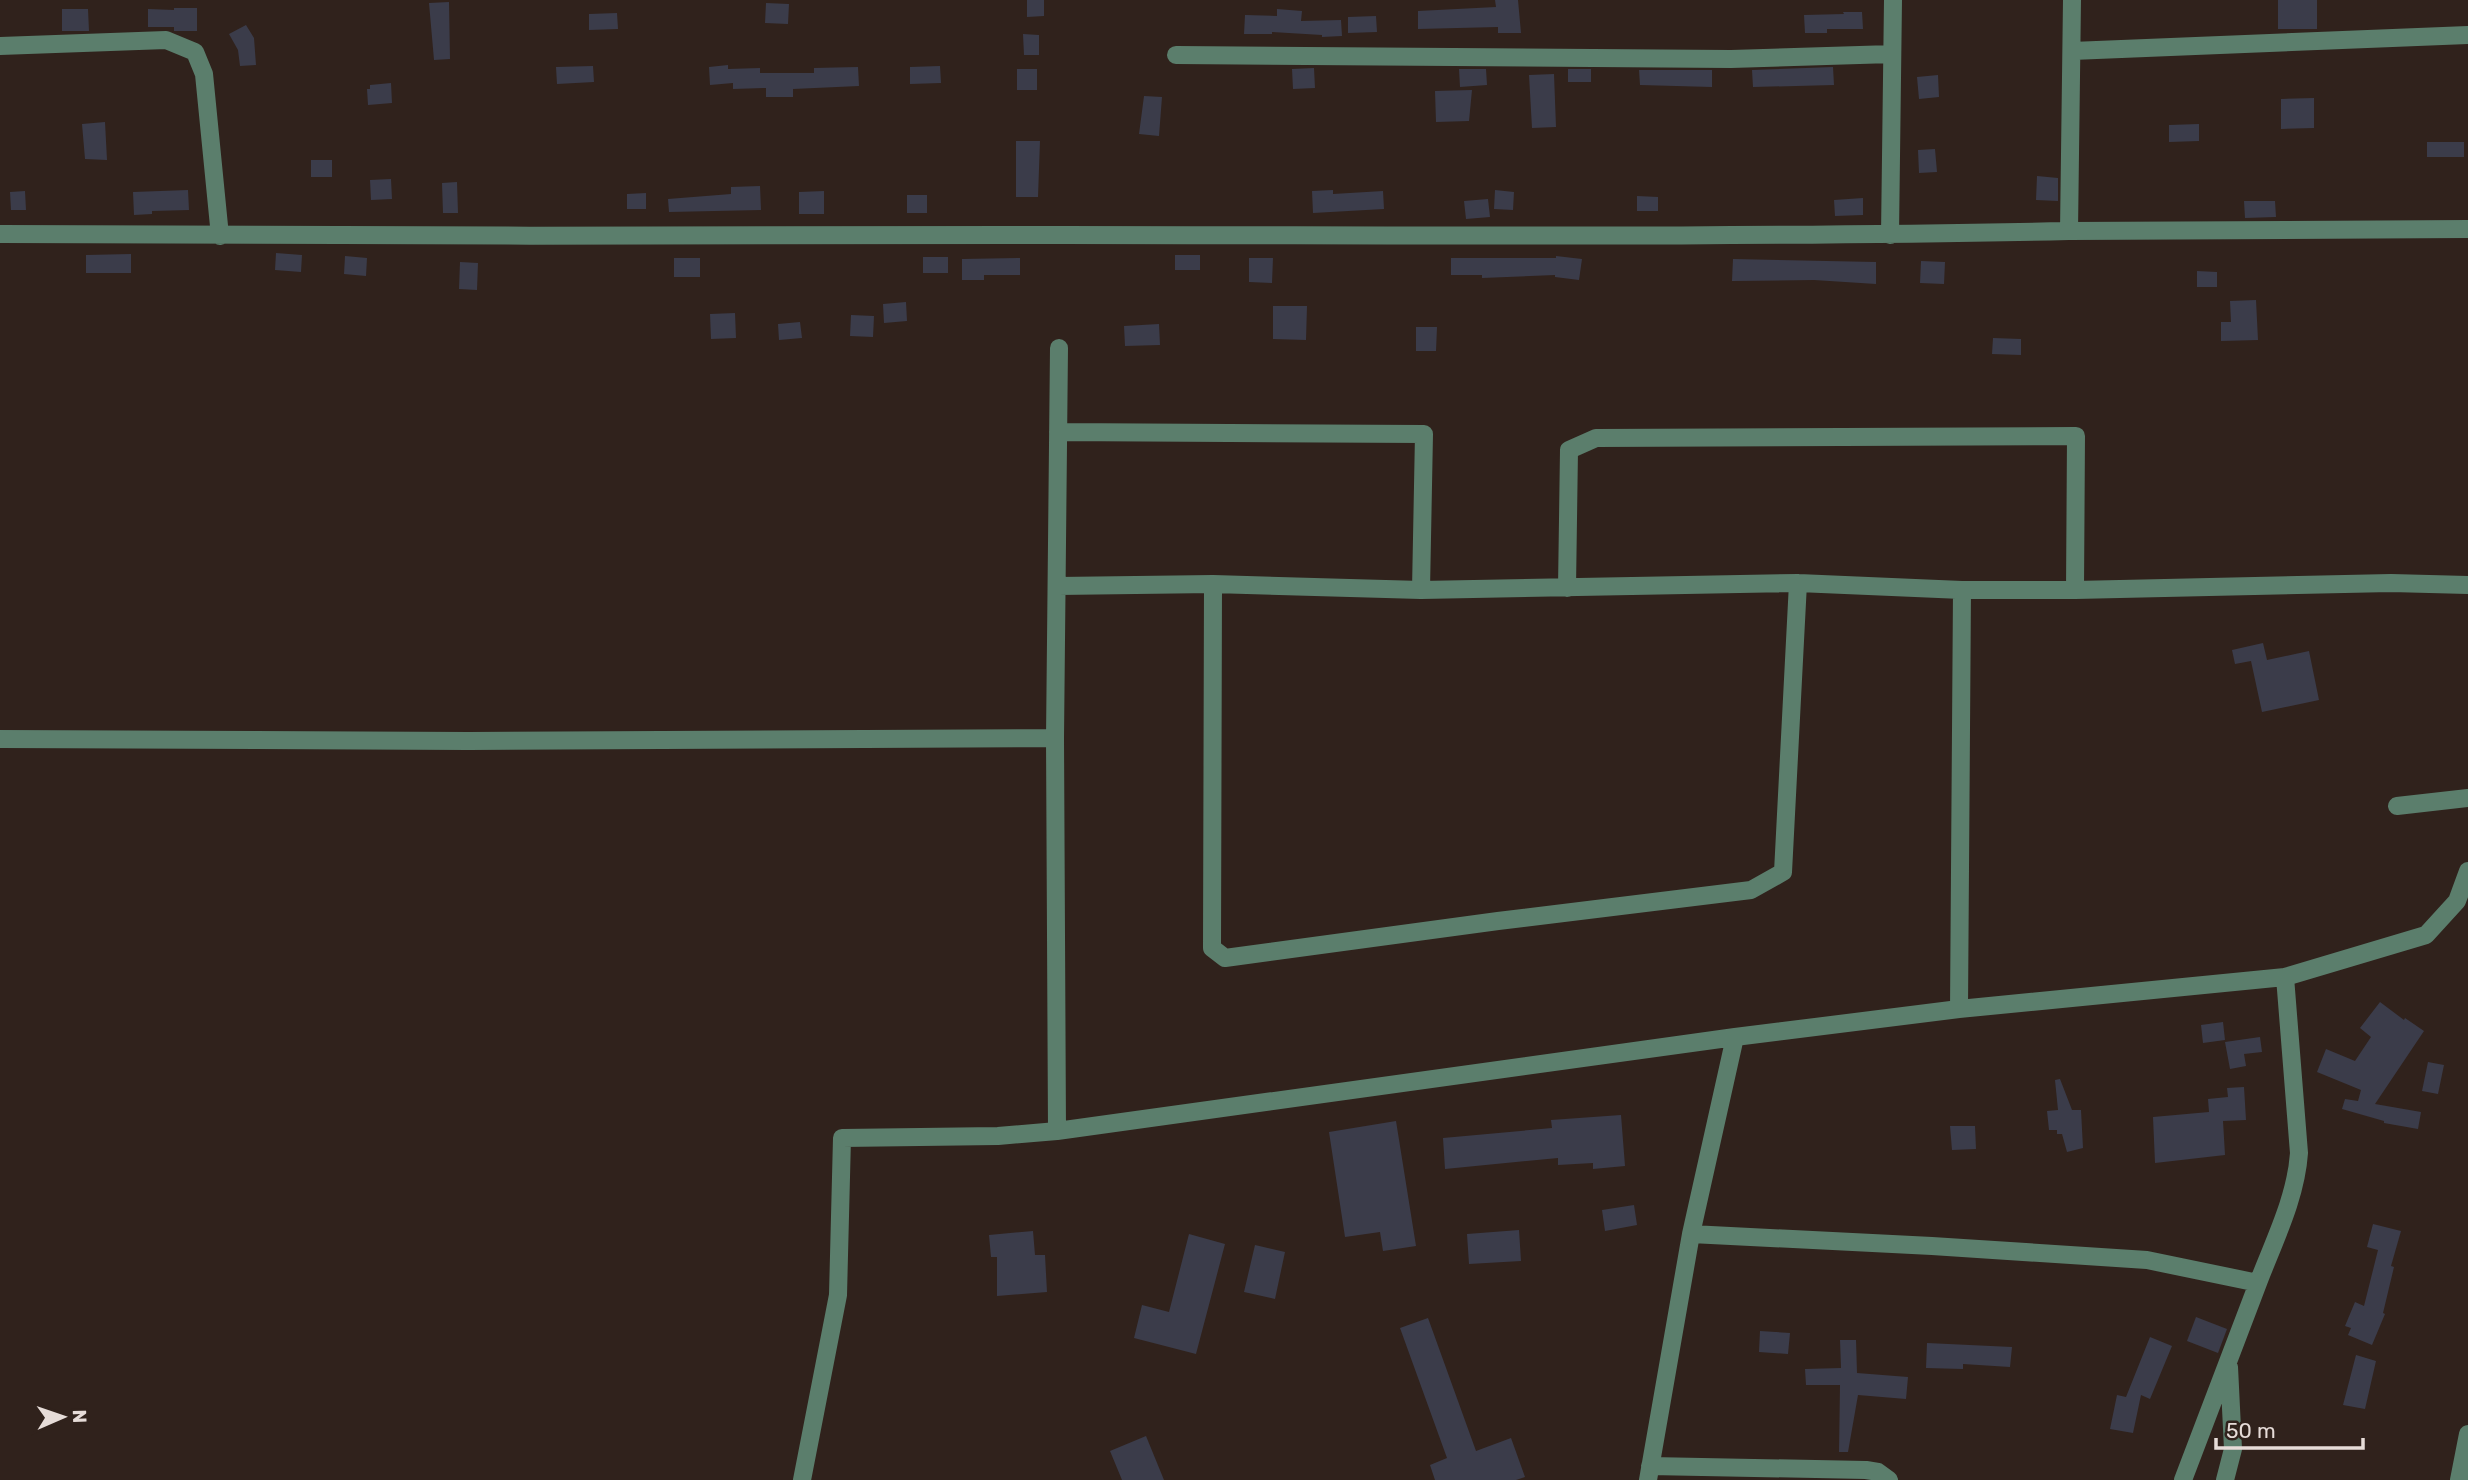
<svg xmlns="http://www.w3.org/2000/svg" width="2468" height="1480" viewBox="0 0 2468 1480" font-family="Rubik,sans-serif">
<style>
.building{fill:#3b3c4a}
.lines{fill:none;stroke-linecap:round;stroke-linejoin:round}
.minor{stroke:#5b7e6c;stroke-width:18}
</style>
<rect width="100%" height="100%" fill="#30221c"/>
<!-- building -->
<path class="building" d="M1027 0H1044V16L1027 17Z
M1495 0H1518L1521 33H1498V27L1418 29V11L1496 7Z
M2278 0H2317V29H2278Z
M449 2 450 59 434 60 429 3Z
M766 3 789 4 788 24 765 23Z
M174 8H197V31H174V27H148V9L174 10Z
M62 9H88L89 31H62Z
M1277 9 1302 11 1301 21 1341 20 1342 36 1322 37V35L1272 32V34H1244L1245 15 1277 16Z
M1843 12H1862L1863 29H1827V33H1805L1804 15 1844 14Z
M617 13 618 29 589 30V14Z
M1376 16 1377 32 1348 33V17Z
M246 25 254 38 256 65 240 66 238 50 229 34Z
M1023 34 1039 35V55H1024Z
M728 65V69L760 68V73H814V68L858 67 859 86 793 89V97H766V88L733 89V83L710 85 709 67Z
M593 66 594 82 557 84 556 67Z
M940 66 941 83 910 84V67Z
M1833 67 1834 85 1753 87 1752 70Z
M1314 68 1315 88 1293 89 1292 69Z
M1017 69H1037V90H1017Z
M1459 69H1486L1487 85 1460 87Z
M1568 69H1591V82H1568Z
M1639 70H1712V87L1640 85Z
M1554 74 1556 127 1532 128 1529 75Z
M1938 75 1939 97 1919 99 1917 77Z
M391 83 392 103 368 105 367 89H370V85Z
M1472 90 1469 121 1436 122 1435 91Z
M1144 96 1162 97 1159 136 1139 134Z
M2314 98V128L2281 129V99Z
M105 122 107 160 85 159 82 124Z
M2199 124V141L2169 142V125Z
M1016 141H1040L1038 197H1016Z
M2427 142H2464V157H2427Z
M1935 149 1937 172 1919 173 1918 150Z
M311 160H332V177H311Z
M2037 176 2058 178V201L2036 200Z
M391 179 392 199 371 200 370 180Z
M457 182 458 213H443L442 183Z
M760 186 761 210 669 212 668 199 731 194V187Z
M188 190 189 210 152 211V214L134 215 133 192Z
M1333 190V194L1383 191 1384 209 1313 213 1312 191Z
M1495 190 1514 192 1513 210 1494 209Z
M25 191 26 210H11L10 192Z
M824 191V214H799V192Z
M646 193V209H627V194Z
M907 195H927V213H907Z
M1637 196 1658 197V211H1637Z
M1863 198V215L1835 216 1834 200Z
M1488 199 1490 217 1466 219 1464 201Z
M2244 201H2275L2276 217 2245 218Z
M276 253 302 255 301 272 275 270Z
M131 254V273H86V255Z
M1175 255H1200V270H1175Z
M345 256 367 258 366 276 344 274Z
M1556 256 1582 259 1579 280 1555 277V275L1482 278V275H1451V258H1556Z
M923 257H948V273H923Z
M674 258H700V277H674Z
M1020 258V275H984V280H962V259Z
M1249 258H1273L1272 283 1249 282Z
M1733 259 1876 262V284L1814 280 1732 281Z
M1921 261 1945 262 1944 284 1920 283Z
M460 262 478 263 477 290 459 289Z
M2197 271 2217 272V287H2197Z
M2256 300 2258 340 2221 341V322H2231L2230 301Z
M906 302 907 321 884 323 883 304Z
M1273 306H1307L1306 340 1273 339Z
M735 313 736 338 711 339 710 314Z
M851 315 874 316 873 337 850 336Z
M800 322 802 338 779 340 778 324Z
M1159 324 1160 345 1125 346 1124 326Z
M1416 327H1437L1436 351H1416Z
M1993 338 2021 339V355L1992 354Z
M2263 643 2267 660 2309 651 2319 700 2262 712 2251 661 2235 664 2232 650Z
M2380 1002 2404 1020 2405 1018 2424 1031 2375 1104 2421 1112 2418 1129 2384 1123V1121L2342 1109 2345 1099 2358 1101 2361 1090 2317 1072 2326 1049 2355 1061 2371 1037 2360 1028Z
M2223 1022 2225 1040 2203 1043 2201 1025Z
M2260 1037 2262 1052 2244 1054 2246 1066 2230 1069 2225 1042Z
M2428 1062 2444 1065 2438 1094 2422 1091Z
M2060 1079 2072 1110H2081L2083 1148 2067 1152 2062 1134H2057V1130H2049L2047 1111 2058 1110 2055 1080Z
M2244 1087 2246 1120 2223 1121 2225 1155 2155 1163 2153 1117 2209 1112 2208 1099 2228 1097 2227 1088Z
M1621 1115 1625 1166 1593 1169V1163L1558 1165V1158L1445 1169 1443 1138 1552 1128 1551 1120Z
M1396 1121 1416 1246 1383 1251 1380 1232 1345 1237 1329 1132Z
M1950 1126H1975L1976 1149 1952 1150Z
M1634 1205 1637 1225 1605 1231 1602 1210Z
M2373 1224 2401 1231 2391 1266 2394 1267 2383 1313 2385 1314 2372 1345 2348 1335 2351 1328 2345 1326 2355 1302 2364 1306 2378 1250 2367 1247Z
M1519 1230 1521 1261 1469 1264 1467 1234Z
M1033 1231 1035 1255H1045L1047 1292 997 1296V1257H991L989 1235Z
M1189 1234 1225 1244 1196 1354 1134 1338 1142 1305 1169 1312Z
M1255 1245 1285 1252 1275 1299 1244 1292Z
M2196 1317 2227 1329 2218 1353 2187 1341Z
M1428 1318 1476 1451 1511 1438 1525 1477 1516 1480H1435L1430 1465 1447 1458 1400 1328Z
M1760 1331 1790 1333 1788 1354 1759 1352Z
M2150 1337 2172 1346 2150 1399 2141 1395 2133 1433 2110 1429 2117 1395 2126 1397Z
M1840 1340H1856L1857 1373 1908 1377 1906 1399 1858 1395 1848 1452H1839L1840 1385H1806L1805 1369 1841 1368Z
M1927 1343 2012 1347 2010 1367 1963 1364V1369L1926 1368Z
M2356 1355 2376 1361 2365 1409 2343 1405Z
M1146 1436 1164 1480H1122L1110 1451Z"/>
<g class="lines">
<!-- minor -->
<path class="minor" d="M0 46 166 40 195 52 204 74 220 236
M2072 51 2468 35
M1176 55 1731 59 1892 54
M2069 231 2468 229
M0 234C354 237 707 235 1061 235 1397 235 1733 238 2069 231L2072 0
M1890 235 1893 0
M1058 432 1424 434 1421 590
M1213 584 1212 948 1225 958 1498 921 1751 890 1783 872 1798 583
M1058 586 1213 584 1421 590 1798 583 1962 590H2075L2391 583 2468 585
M1567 588 1569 450 1596 438 2076 436 2075 590
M0 739 469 741 1055 738
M2397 806 2468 798
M1959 1009 1962 590
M1057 1131 1055 738 1059 348
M1691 1234 1932 1246 2147 1260 2258 1283 2183 1480
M2258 1283C2274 1241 2296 1198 2299 1153L2285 977
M1650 1466 1866 1470 1878 1472 1889 1480
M802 1480 838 1295 842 1138 998 1136 1057 1131 1735 1037
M1648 1480 1691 1234 1735 1037 1959 1009 2285 977 2426 935 2457 901 2468 871
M2225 1480 2233 1449 2229 1367
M2459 1480 2468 1434"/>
</g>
<!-- north arrow -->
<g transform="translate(63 1417) rotate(88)" stroke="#30221c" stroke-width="5" paint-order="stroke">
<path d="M0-5L12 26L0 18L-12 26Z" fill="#e6dcd8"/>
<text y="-10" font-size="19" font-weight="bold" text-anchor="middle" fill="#e6dcd8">N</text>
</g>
<!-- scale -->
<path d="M2216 1438v10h147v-10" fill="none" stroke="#e6dcd8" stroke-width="3.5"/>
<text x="2226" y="1438" font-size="21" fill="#e6dcd8" stroke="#30221c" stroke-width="5" paint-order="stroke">50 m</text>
</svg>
